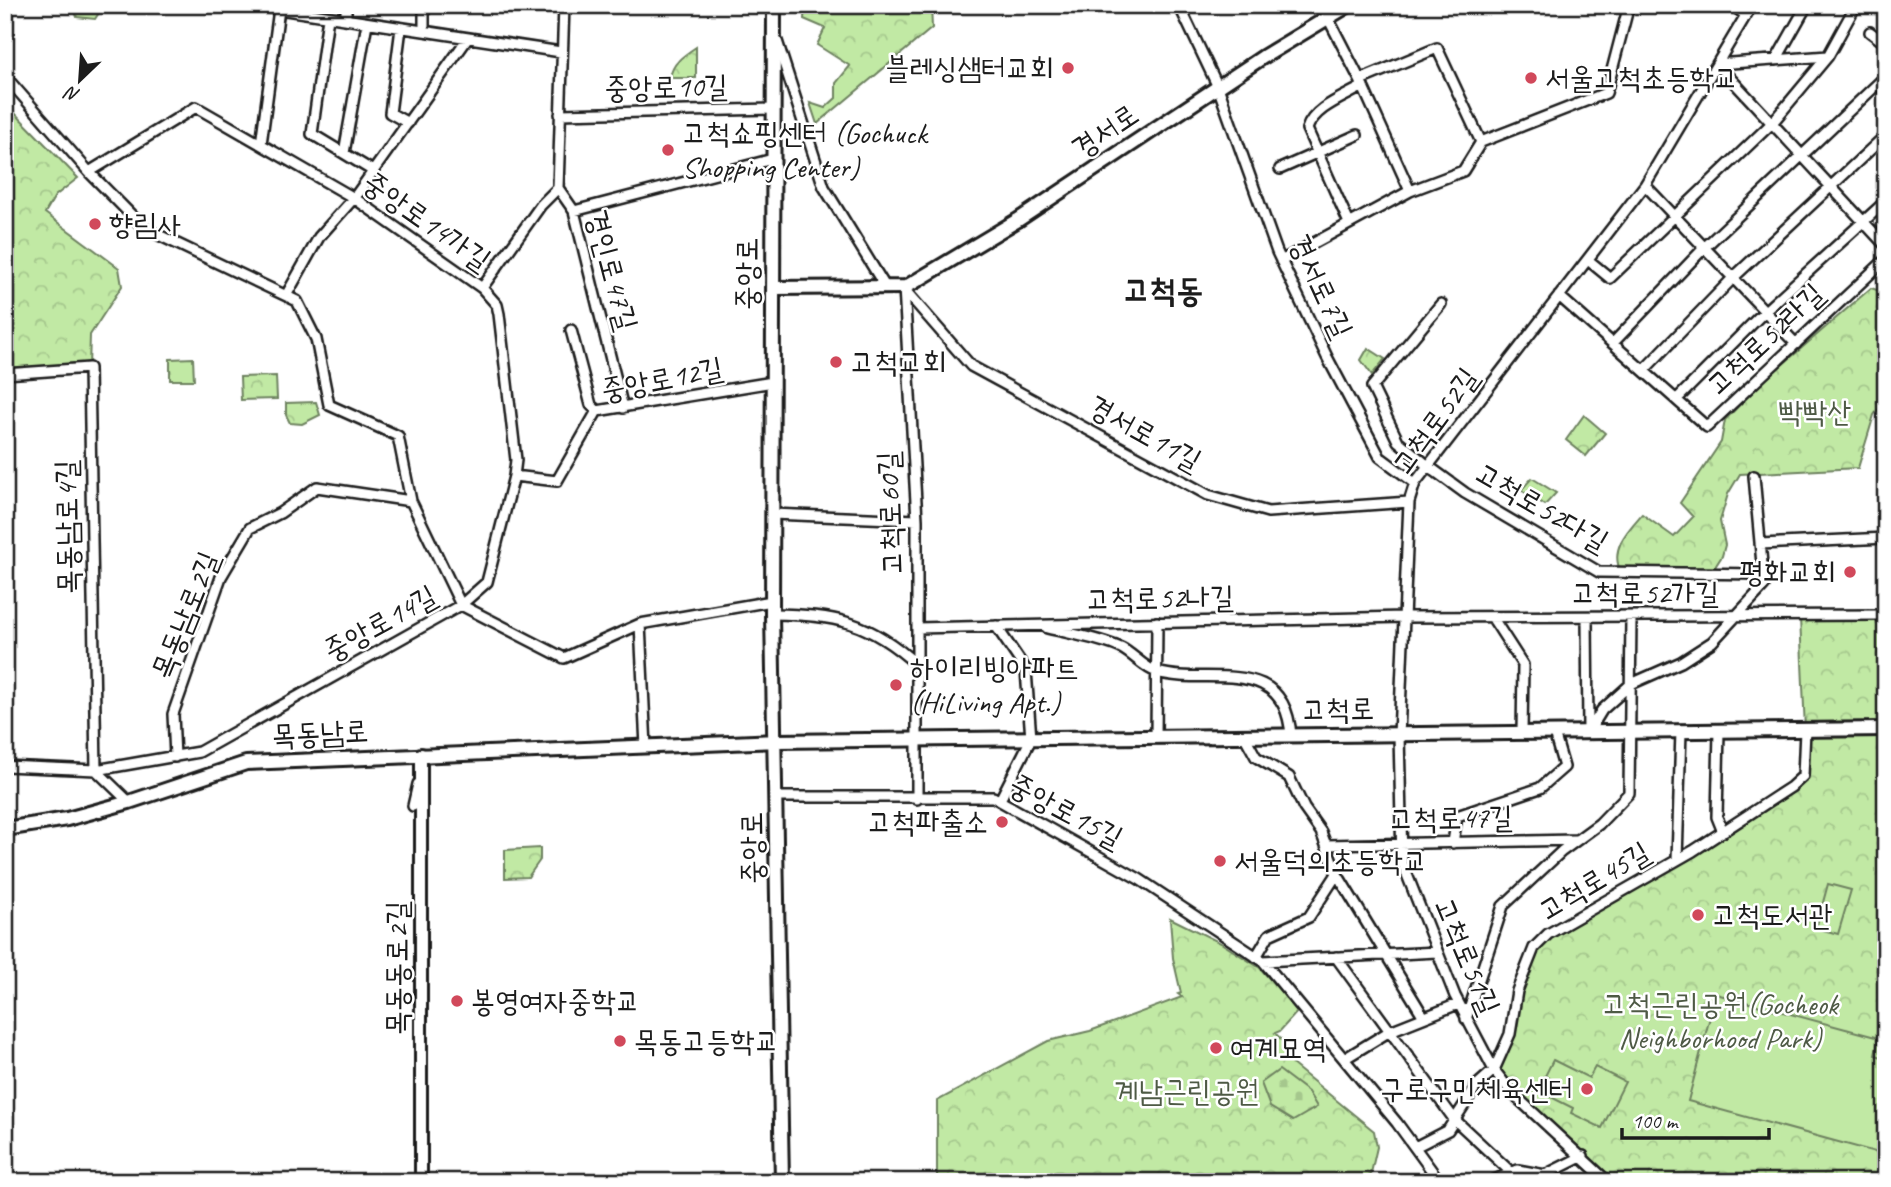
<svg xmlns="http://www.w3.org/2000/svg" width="1891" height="1187" viewBox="0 0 1891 1187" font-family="Caveat,'Poor Story',sans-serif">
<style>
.forest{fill:url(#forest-crowns);stroke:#6e8260;stroke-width:2}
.cemetery{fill:url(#cemetery-stones);stroke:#6e8260;stroke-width:2}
.garden{fill:#c1e9a4;stroke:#6e8260;stroke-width:2}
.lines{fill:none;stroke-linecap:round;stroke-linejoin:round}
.minor-casing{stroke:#1c1c1c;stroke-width:14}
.tertiary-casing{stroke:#1c1c1c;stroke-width:16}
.secondary-casing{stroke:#1c1c1c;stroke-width:18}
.minor{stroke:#fff;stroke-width:9}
.tertiary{stroke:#fff;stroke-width:10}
.secondary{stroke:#fff;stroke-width:12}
.poi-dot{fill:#d1495b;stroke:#fff;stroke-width:2.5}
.labels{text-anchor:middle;stroke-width:5;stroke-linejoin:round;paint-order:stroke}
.poi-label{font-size:30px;fill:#1c1c1c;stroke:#fff;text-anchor:start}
.street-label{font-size:30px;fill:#1c1c1c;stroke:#fff}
.park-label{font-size:30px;fill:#4e5a45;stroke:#fff}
.quarter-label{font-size:33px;font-weight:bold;fill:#1c1c1c;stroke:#fff}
</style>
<defs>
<pattern id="forest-crowns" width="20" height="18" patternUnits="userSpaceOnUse" patternTransform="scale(1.75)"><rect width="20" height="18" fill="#c1e9a4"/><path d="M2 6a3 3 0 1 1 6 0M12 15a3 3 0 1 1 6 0" fill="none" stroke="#a5c78d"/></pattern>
<pattern id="cemetery-stones" width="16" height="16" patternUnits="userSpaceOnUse" patternTransform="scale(1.75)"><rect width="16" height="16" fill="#c1e9a4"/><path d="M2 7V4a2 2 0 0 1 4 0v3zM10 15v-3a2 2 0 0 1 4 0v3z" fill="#a5c78d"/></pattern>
</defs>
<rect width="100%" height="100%" fill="#fff"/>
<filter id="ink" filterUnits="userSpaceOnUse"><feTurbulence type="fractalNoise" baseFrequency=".0143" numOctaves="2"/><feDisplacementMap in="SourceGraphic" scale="14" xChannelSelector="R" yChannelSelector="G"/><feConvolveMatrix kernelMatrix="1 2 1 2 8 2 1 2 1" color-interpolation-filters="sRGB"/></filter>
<g filter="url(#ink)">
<!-- forest -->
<path class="forest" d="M73 5H104L95 19 77 17Z
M805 5H931L932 28 817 124 810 103 825 108 836 98V83L850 66 817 45 825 28 804 19Z
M696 47V78H670C672 63 684 55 696 47Z
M5 103 78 178 55 196 45 213 119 268 122 286 90 335 89 368 5 374Z
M1871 288 1886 293V399L1874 415 1858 468 1740 474 1728 494 1720 521 1725 545 1722 556 1711 573 1621 572C1609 549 1628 530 1642 514L1674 537 1693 517 1680 503 1721 442 1725 420 1760 384Z
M1368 348 1385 359 1372 375 1361 360Z
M193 358 194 380H170V359Z
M276 376 277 399 241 400 240 377Z
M316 402 320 415 302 424 290 423 286 415V403Z
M1584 415 1605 433 1586 456 1566 440Z
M1532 478 1556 493 1545 505 1521 490Z
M1886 615V978L1878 992 1886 1000V1182H1608L1494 1070C1499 1059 1505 1047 1509 1035 1521 999 1519 962 1548 934L1693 851 1803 776 1805 730 1800 617Z
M540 848V860L528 877 505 878V850Z
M1170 918 1221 943 1260 968 1298 1011 1280 1031 1275 1033 1282 1040 1292 1064 1374 1131 1377 1147 1369 1182H937V1101L1048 1041 1090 1031 1182 997 1178 994 1181 993 1173 958Z"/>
<!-- cemetery -->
<path class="cemetery" d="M1279 1070 1308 1092 1317 1107 1293 1121 1270 1107 1261 1083Z"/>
<!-- garden -->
<path class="garden" d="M1828 884 1851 890 1838 934 1816 928Z
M1716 994 1879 1038 1875 1055 1886 1058V1155L1688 1101Z
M1553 1060 1589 1078 1595 1067 1625 1082 1602 1128 1571 1113 1573 1108 1549 1096 1556 1082 1545 1076Z"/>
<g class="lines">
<!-- minor casing -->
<g class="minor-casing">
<path id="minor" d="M253 5 561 52
M424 5V31
M564 5 558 188 574 211 623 408
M1179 5 1218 87 1277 252 1327 357 1380 457 1415 483
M1732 5 1746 15
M328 17 312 134 373 171
M1328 18 1360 80 1410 191
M346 19V5
M401 28 390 113 408 123
M1870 32 1886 44
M777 41 824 187 886 288
M1776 60 1807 5
M1717 64 1886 246
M1717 64 1828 56
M5 76 89 172 144 228 297 301 316 339 329 405 398 436 411 501 461 605
M1360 80 1437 48 1481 142
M560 114 774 109
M261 144 279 9 274 6
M344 153 367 23
M1280 169 1357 135
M1645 185 1796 344
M574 211 773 159
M1349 223 1307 129C1314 107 1345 97 1363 86
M1588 260 1610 278 1772 123 1828 56 1856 5
M1281 261 1410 191 1463 171 1481 142 1606 93 1629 5
M904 287 917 520V799
M482 288 541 205 558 188
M903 288 971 366 1208 495 1268 512 1409 502
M287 294 319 237 354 198 468 38
M1559 296 1707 427 1886 259
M1441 304 1372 387 1398 441 1428 466 1465 493 1599 572 1763 574
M571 330 591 405 597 411
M1613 343 1705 247 1886 76
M1644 370 1734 277 1886 135
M5 374 89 368 96 770 129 802
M1677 399 1765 311 1886 201
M514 476 557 481 597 411 773 382
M772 514 917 520
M1760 544 1886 538
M461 605 564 658 640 624 772 601
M772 614C836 615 869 621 917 665
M1492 617 1523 665 1522 733
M1587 618 1588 731
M640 624 646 747
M996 626 1026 670 1031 739 1000 800
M917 628 1404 617 1886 615
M1047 628C1071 634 1099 638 1121 648 1133 654 1144 668 1157 672 1207 687 1285 652 1291 736
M1719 731 1717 817 1723 832
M1588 733 1602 710 1631 684 1681 662 1712 642 1764 586 1754 476
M1245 737 1256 757 1289 777 1304 808 1321 832 1337 874 1424 1017
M1156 738 1157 622
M175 757 173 714 221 577 250 528 280 513 317 487 411 501
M5 766 96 770 199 752 461 605 487 582 514 476 516 460 499 314 497 305 482 288 354 198 196 107 89 172
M777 797H993L1139 879 1263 961 1397 1123 1440 1182
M413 806 418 784
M1453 843 1457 816 1540 788 1564 767 1554 733
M1326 845 1575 840
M1677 860 1681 731
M1256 957 1269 935 1309 917 1337 874
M1336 957 1454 1119 1512 1173
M1263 961 1437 952
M1466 1019 1503 906 1562 851 1599 824 1629 793 1631 618
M1344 1059 1390 1031 1458 1004
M1415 1147 1448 1130 1477 1085 1494 1070 1510 1034 1517 991 1534 948 1548 934 1693 851 1791 787 1803 776 1805 730
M1490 1182 1518 1170 1545 1175 1583 1156
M1608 1182 1512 1093 1494 1070 1455 996 1402 862 1399 735 1409 502 1415 483 1645 185 1752 5"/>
</g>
<!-- tertiary casing -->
<g class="tertiary-casing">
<path id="tertiary" d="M421 754V1182"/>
</g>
<!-- secondary casing -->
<g class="secondary-casing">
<path id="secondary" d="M774 5 772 614 782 1182
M773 288 906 287 1018 220 1263 57 1349 5
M5 829 67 819 129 802 246 763 776 741 1886 729"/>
</g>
<!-- minor -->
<use href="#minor" class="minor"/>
<!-- tertiary -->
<use href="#tertiary" class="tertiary"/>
<!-- secondary -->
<use href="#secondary" class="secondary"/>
</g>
</g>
<!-- markers -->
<g class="poi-dot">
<circle cx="1068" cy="68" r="7"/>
<circle cx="1531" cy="78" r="7"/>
<circle cx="668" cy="150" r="7"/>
<circle cx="95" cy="224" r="7"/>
<circle cx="836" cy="362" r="7"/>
<circle cx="1850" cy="572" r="7"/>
<circle cx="896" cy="685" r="7"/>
<circle cx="1002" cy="822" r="7"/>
<circle cx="1220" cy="861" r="7"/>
<circle cx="1698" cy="915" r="7"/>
<circle cx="457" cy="1001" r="7"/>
<circle cx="620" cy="1041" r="7"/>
<circle cx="1216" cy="1048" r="7"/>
<circle cx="1587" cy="1089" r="7"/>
</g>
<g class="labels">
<!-- poi labels -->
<g class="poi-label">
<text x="1054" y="78" text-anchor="end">블레싱샘터교회</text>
<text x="1545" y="88">서울고척초등학교</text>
<text x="682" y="143">고척쇼핑센터 (Gochuck<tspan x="682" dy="34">Shopping Center)</tspan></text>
<text x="109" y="234">향림사</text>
<text x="850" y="372">고척교회</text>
<text x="1836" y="582" text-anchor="end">평화교회</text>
<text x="910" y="678">하이리빙아파트<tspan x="910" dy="34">(HiLiving Apt.)</tspan></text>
<text x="988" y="832" text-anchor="end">고척파출소</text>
<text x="1234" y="871">서울덕의초등학교</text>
<text x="1712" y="925">고척도서관</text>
<text x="471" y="1011">봉영여자중학교</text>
<text x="634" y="1051">목동고등학교</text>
<text x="1230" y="1058">여계묘역</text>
<text x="1573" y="1099" text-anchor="end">구로구민체육센터</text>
</g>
<!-- street labels -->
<g class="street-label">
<text transform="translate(666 87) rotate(-1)" y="10">중앙로10길</text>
<text transform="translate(1105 131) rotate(-34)" y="10">경서로</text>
<text transform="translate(427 221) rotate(35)" y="10">중앙로14가길</text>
<text transform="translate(612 270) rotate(75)" y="10">경인로47길</text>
<text transform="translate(747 274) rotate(-90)" y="10">중앙로</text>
<text transform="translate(1321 286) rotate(65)" y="10">경서로7길</text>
<text transform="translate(1765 339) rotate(-43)" y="10">고척로52라길</text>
<text transform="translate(662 379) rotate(-11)" y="10">중앙로12길</text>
<text transform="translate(1435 421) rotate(-54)" y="10">고척로52길</text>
<text transform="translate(1145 433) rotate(29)" y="10">경서로11길</text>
<text transform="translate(1542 507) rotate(30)" y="10">고척로52다길</text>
<text transform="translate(890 513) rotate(-92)" y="10">고척로60길</text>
<text transform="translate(67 527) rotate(-91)" y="10">목동남로4길</text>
<text x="1645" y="603">고척로52가길</text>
<text transform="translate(1160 598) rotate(-1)" y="10">고척로52나길</text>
<text transform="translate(185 615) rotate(-68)" y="10">목동남로2길</text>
<text transform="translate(380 623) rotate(-29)" y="10">중앙로14길</text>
<text transform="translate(1338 709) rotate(-1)" y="10">고척로</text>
<text transform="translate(320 733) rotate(-3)" y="10">목동남로</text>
<text transform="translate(1066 811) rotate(28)" y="10">중앙로15길</text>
<text transform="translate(1451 818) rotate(-1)" y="10">고척로47길</text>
<text transform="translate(752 848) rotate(-91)" y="10">중앙로</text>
<text transform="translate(1594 881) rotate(-31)" y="10">고척로45길</text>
<text transform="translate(1467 956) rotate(67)" y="10">고척로51길</text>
<text transform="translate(397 968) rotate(-90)" y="10">목동동로2길</text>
</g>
<!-- park labels -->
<g class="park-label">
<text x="1815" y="422">빡빡산</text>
<text x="1720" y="1014">고척근린공원(Gocheok<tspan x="1720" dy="34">Neighborhood Park)</tspan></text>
<text x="1187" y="1101">계남근린공원</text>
</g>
<!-- quarter labels -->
<g class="quarter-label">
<text x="1163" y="301">고척동</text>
</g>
</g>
<!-- margin -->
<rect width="1891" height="1187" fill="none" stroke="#fff" stroke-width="28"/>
<rect x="14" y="14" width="1863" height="1159" fill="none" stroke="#1c1c1c" stroke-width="2.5" filter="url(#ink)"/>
<!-- north arrow -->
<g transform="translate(80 80) rotate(205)" stroke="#ffffff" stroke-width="5" paint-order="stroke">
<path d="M0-5L12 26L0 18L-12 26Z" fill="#1c1c1c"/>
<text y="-10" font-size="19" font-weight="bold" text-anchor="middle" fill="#1c1c1c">N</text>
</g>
<!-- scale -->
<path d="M1622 1128v10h147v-10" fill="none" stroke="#1c1c1c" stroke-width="3.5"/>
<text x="1632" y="1128" font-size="21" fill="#1c1c1c" stroke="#ffffff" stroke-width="5" paint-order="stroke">100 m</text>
</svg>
